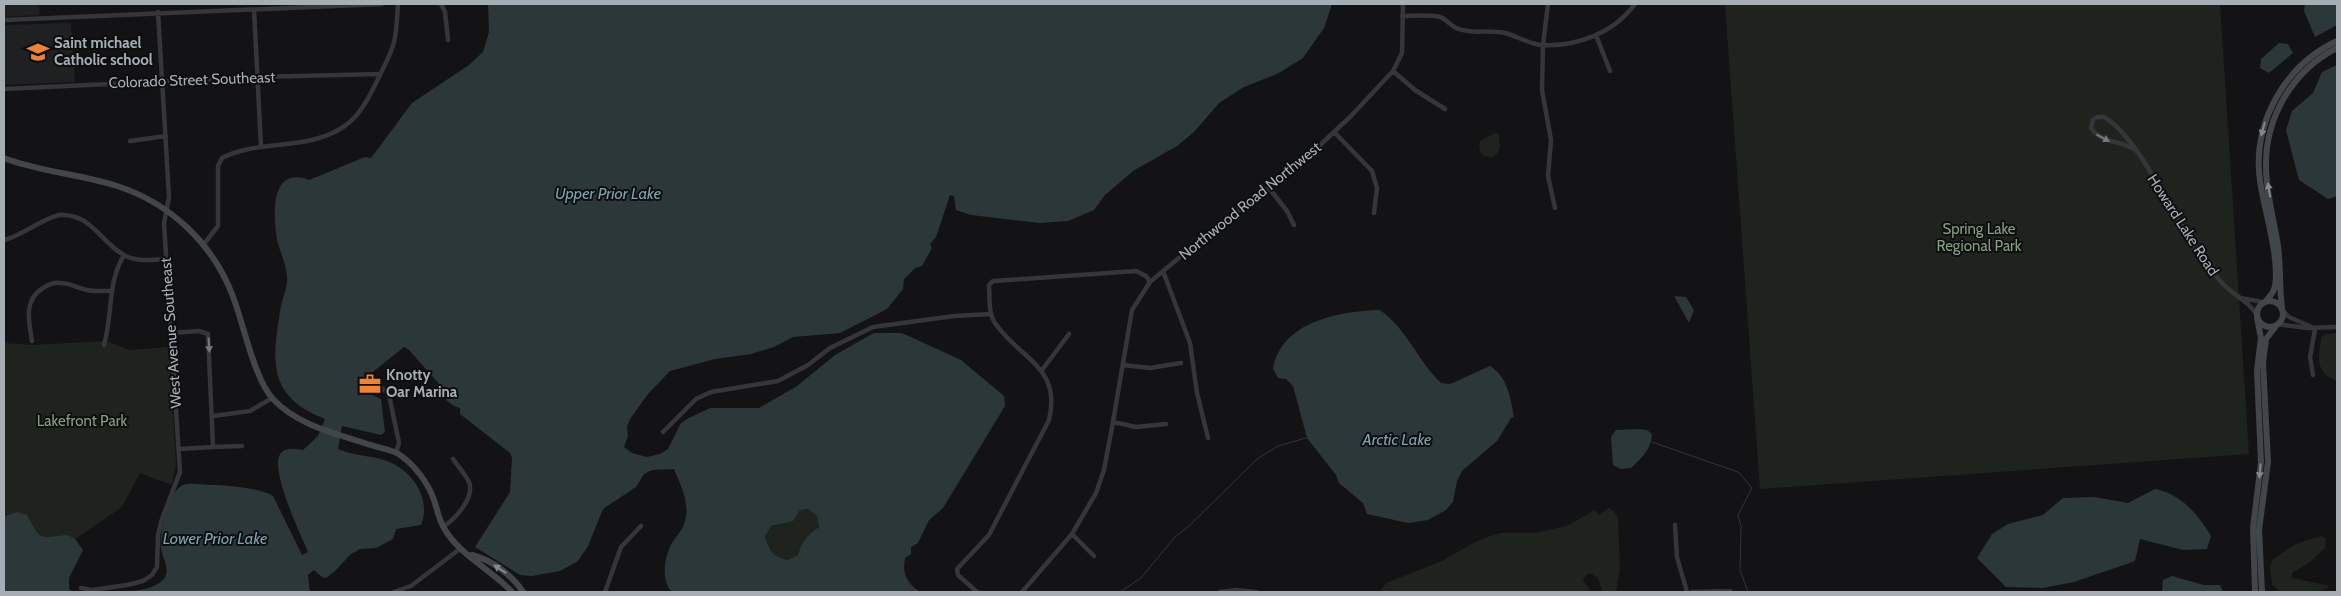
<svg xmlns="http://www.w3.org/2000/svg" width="2341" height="596" viewBox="0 0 2341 596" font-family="Cabin,sans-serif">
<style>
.built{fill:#1f2022}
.green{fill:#1e241d}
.water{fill:#2c373a;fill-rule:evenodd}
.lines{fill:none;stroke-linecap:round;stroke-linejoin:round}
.stream{stroke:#2c373a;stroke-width:1}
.street{stroke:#34363a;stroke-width:4.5}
.secondary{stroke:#42464a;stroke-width:6}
.oneway{fill:#828a90}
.oneway2{fill:#72787e}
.labels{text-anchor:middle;stroke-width:4;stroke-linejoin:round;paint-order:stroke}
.poi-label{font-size:15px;font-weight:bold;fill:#a5aeb5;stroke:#0e0e10;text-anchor:start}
.street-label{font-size:15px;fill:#a5aeb5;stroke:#0e0e10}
.park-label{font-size:15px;fill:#82a07c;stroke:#0e0e10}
.water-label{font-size:16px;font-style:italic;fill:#7ca4b0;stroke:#0e0e10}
</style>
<rect width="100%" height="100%" fill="#131315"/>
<!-- built -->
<path class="built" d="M4 4H39L40 15 4 17Z
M71 23 75 82 4 85V25Z"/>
<!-- green -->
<path class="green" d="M1725 4H2220L2249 454 1760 489Z
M71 58 75 62 73 71 69 75 57 76 56 64Z
M1495 133H1498C1500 142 1502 152 1493 157L1483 156 1479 148 1480 141Z
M2337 333V381C2314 372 2318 357 2322 335Z
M106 341 129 350 169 347 176 464 172 485 140 473 122 507 75 539 67 535 45 538 41 537 34 528 7 514 4 516V343L32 345Z
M1608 508 1614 511 1618 518 1620 569 1616 592H1602L1598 578 1590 573 1585 576 1583 580 1591 592H1380L1386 583 1442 561 1475 542 1490 536 1501 533H1534L1567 526 1595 510 1599 515Z
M808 509 817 516 819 527C807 535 802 541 798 555L788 560C773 557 769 551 765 536L771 526 793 521 800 510Z
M2321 536 2326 538 2325 548 2310 562 2292 573V578L2330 586C2317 595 2294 592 2279 591L2272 584 2270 568 2273 559 2296 544Z"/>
<!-- water -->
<path class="water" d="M488 4H1332L1324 28 1303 58 1277 74 1244 87 1219 103 1194 132 1177 146 1133 171 1105 195 1094 210 1068 221 1039 223 971 215 956 210 954 196 950 195 936 237 930 244 932 248 922 266 915 268 904 279 903 289 887 309 840 333 793 337 774 347 751 354 715 359 670 371 648 394 630 419 627 427 628 436 624 447 632 453 647 457 660 454 668 449 681 423 689 418 710 408H759L797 386 835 355 874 333H902L961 360 1004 396 1005 406 943 508 929 520 918 543 911 547V554L905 558C902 574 907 583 920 592H672C661 581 664 558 671 545 675 537 683 530 685 521 690 503 681 486 674 469L652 470 644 474 636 487 603 509 588 546 578 561 560 571 532 576 520 575 475 547 510 492 512 458 510 453 460 414V408C450 406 441 397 441 386L409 350 404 347 369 375 364 391 381 399 385 432 381 435 342 426 338 449C354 456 370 455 387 461 412 470 432 499 421 525L396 529 393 539 376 548 360 549 351 554 335 571 326 578 322 577 314 570 308 575 310 592H123C136 591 158 589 165 577 170 568 162 557 161 548 159 533 168 491 183 485 191 482 205 485 214 485 227 485 263 489 273 496L302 555 308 552C301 535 268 467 281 453 286 447 295 449 303 450L318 436 325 419C266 396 272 360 281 306 283 297 288 286 287 276 286 263 280 252 277 240 273 215 270 165 309 180L365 157 371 158 412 103 469 65 483 52 489 32ZM808 509 817 516 819 527C807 535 802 541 798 555L788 560C773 557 769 551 765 536L771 526 793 521 800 510Z
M2305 4H2337V25L2315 37 2304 11Z
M2279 43 2288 44 2293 53 2269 73 2260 68 2261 59Z
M2337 65V196L2328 199 2299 180 2286 130 2292 111 2313 93 2322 72Z
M1674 296 1686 297 1694 310 1689 323Z
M1380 310C1407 329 1418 361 1441 383L1450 384 1490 366C1508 378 1510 396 1514 417L1511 418 1497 441 1462 471 1457 481 1453 502 1446 510 1428 520 1408 523 1367 514 1363 503 1339 483 1336 475 1307 438 1293 386 1286 379 1278 378 1273 369C1281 321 1341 311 1380 310Z
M1637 429 1647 430 1652 434C1652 448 1641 459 1631 468L1621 469 1613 465 1611 437 1616 430Z
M2155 489C2181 494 2198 514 2211 536L2207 549 2183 550 2140 539 2135 561 2074 582 2043 588 2006 587 1977 558 1992 534 2008 524 2043 515 2063 498 2094 497 2128 503Z
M18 512 27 515C42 543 39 537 68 535L75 539 83 550 69 578V589L73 592H4V516Z
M2172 576 2204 585H2220L2223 592H2162L2163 580Z"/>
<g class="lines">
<!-- stream -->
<path class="stream" d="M1652 442 1738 472 1752 488 1738 515 1741 526 1740 570 1748 592
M1120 592 1141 578 1174 538 1190 525 1257 459 1278 446 1306 438"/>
<!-- street -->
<path class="street" d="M441 4 445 12 448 40
M1548 4 1543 45 1542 90 1551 140 1548 176 1555 208
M254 10 261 147
M1402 16C1413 16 1430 14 1440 17 1446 19 1450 25 1456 28 1472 35 1489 29 1505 33 1517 36 1529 44 1541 45 1577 47 1614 33 1635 4
M4 20 382 4
M1596 35 1610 71
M1393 71 1415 90 1445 109
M4 89 258 77 380 74
M1334 132 1372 171 1377 188 1374 213
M130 141 166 136
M2135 150C2121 140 2102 144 2091 128L2093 120 2097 117H2104C2139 137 2174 219 2200 255 2208 265 2215 276 2224 285 2234 295 2251 303 2257 316
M1269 188 1287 211 1294 225
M4 240C21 236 47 216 60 215 91 213 100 242 124 255 136 262 153 260 166 259
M204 244 218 226V166L222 158C249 144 282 147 312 140 352 130 362 112 379 77 384 66 391 55 394 42 397 30 397 16 398 4
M1163 271 1190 343 1197 393 1208 438
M2240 298 2263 302
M2283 311 2289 317 2314 328
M2277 324 2307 328 2337 327
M171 333 199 331 208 334 213 447 179 449
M32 341C29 322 23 300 43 288 49 284 54 282 61 283 70 283 75 287 83 289 92 292 102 291 111 291
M104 345C113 314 107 283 124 255
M1123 365 1150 368 1181 363
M1042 370 1069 334
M2313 375 2310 357 2315 329
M381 387 389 395 399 443 396 453
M213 416 250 411 272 398
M1113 422 1136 427 1166 424
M663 432 696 399 711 392 778 381 808 365 830 348 873 327 954 316 991 314
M213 447 242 446
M1675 525 1677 557 1687 592
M443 527C455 519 475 498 469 482 465 474 458 466 453 459
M1072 534 1094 556
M81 588 92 590 127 585 143 581 152 575 157 567 158 535 162 519 180 472 164 223 169 197 158 12
M394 592 411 586 461 548
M605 592 621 547 641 526
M977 592 958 575 957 569 989 535 1049 420C1062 366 1019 359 995 323 988 313 990 298 989 285L993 281 1136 271 1146 276 1150 282
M1022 592 1072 534 1096 493 1104 470 1113 422 1132 310 1150 282 1210 232 1300 164 1351 116 1393 71 1402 53 1403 4
M1220 592 1236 590 1256 592
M1692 592 1730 591"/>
<!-- secondary -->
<path class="secondary" d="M4 158C40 172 80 174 117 186 170 203 212 243 232 294 243 321 254 379 273 399 298 426 338 434 371 445 379 448 389 449 397 453 413 463 428 482 434 500 437 509 439 520 444 528 458 554 492 570 512 592
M2257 314a13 13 0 1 1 26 0a13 13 0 1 1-26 0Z
M2265 302C2269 297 2274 293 2275 286 2280 259 2264 209 2260 181 2252 123 2285 65 2337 41
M2282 307C2279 287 2281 267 2278 246 2274 220 2266 193 2266 167 2265 117 2293 70 2337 48
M472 555C492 560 512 575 523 592
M2255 592 2253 528 2261 462 2257 370 2261 338 2257 318
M2262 592 2259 530 2268 462 2263 362 2266 339 2276 326"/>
</g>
<!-- one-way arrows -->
<defs><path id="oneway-solid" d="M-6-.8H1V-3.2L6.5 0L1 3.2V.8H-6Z" transform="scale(1.25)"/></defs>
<g class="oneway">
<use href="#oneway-solid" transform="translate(2263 129) rotate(105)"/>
<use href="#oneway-solid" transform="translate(2269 190) rotate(-100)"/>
<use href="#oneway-solid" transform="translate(2260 471) rotate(95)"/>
<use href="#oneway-solid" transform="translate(500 569) rotate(-147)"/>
</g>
<g class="oneway2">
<use href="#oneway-solid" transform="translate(2103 138) rotate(29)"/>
<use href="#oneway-solid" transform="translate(209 345) rotate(87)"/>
</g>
<!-- icons -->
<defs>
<g id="school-bare" transform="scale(1.725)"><path d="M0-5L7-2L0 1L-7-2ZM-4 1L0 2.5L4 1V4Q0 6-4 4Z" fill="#ef8331" stroke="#0e0e10" stroke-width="2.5" paint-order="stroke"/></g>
<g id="office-bare" transform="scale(1.725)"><path d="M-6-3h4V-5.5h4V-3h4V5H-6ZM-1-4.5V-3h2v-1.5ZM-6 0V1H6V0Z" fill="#ef8331" stroke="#0e0e10" stroke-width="2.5" paint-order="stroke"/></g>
</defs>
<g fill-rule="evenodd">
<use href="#school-bare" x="38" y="52"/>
<use href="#office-bare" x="370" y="384"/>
</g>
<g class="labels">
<!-- poi labels -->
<g class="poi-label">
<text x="54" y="48">Saint michael<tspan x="54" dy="17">Catholic school</tspan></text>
<text x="386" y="380">Knotty<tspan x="386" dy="17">Oar Marina</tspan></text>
</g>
<!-- street labels -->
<g class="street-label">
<text transform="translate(192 80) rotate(-2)" y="5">Colorado Street Southeast</text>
<text transform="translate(1250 201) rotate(-39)" y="5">Northwood Road Northwest</text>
<text transform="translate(2183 225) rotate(57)" y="5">Howard Lake Road</text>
<text transform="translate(171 333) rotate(-94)" y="5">West Avenue Southeast</text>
</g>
<!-- park labels -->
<g class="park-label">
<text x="1979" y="234">Spring Lake<tspan x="1979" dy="17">Regional Park</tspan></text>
<text x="82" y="426">Lakefront Park</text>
</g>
<!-- water labels -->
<g class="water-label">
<text x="608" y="199">Upper Prior Lake</text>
<text x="1397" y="445">Arctic Lake</text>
<text x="215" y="544">Lower Prior Lake</text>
</g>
</g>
<!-- border -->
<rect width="2341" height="596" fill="none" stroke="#a5aeb5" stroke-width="10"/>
</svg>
